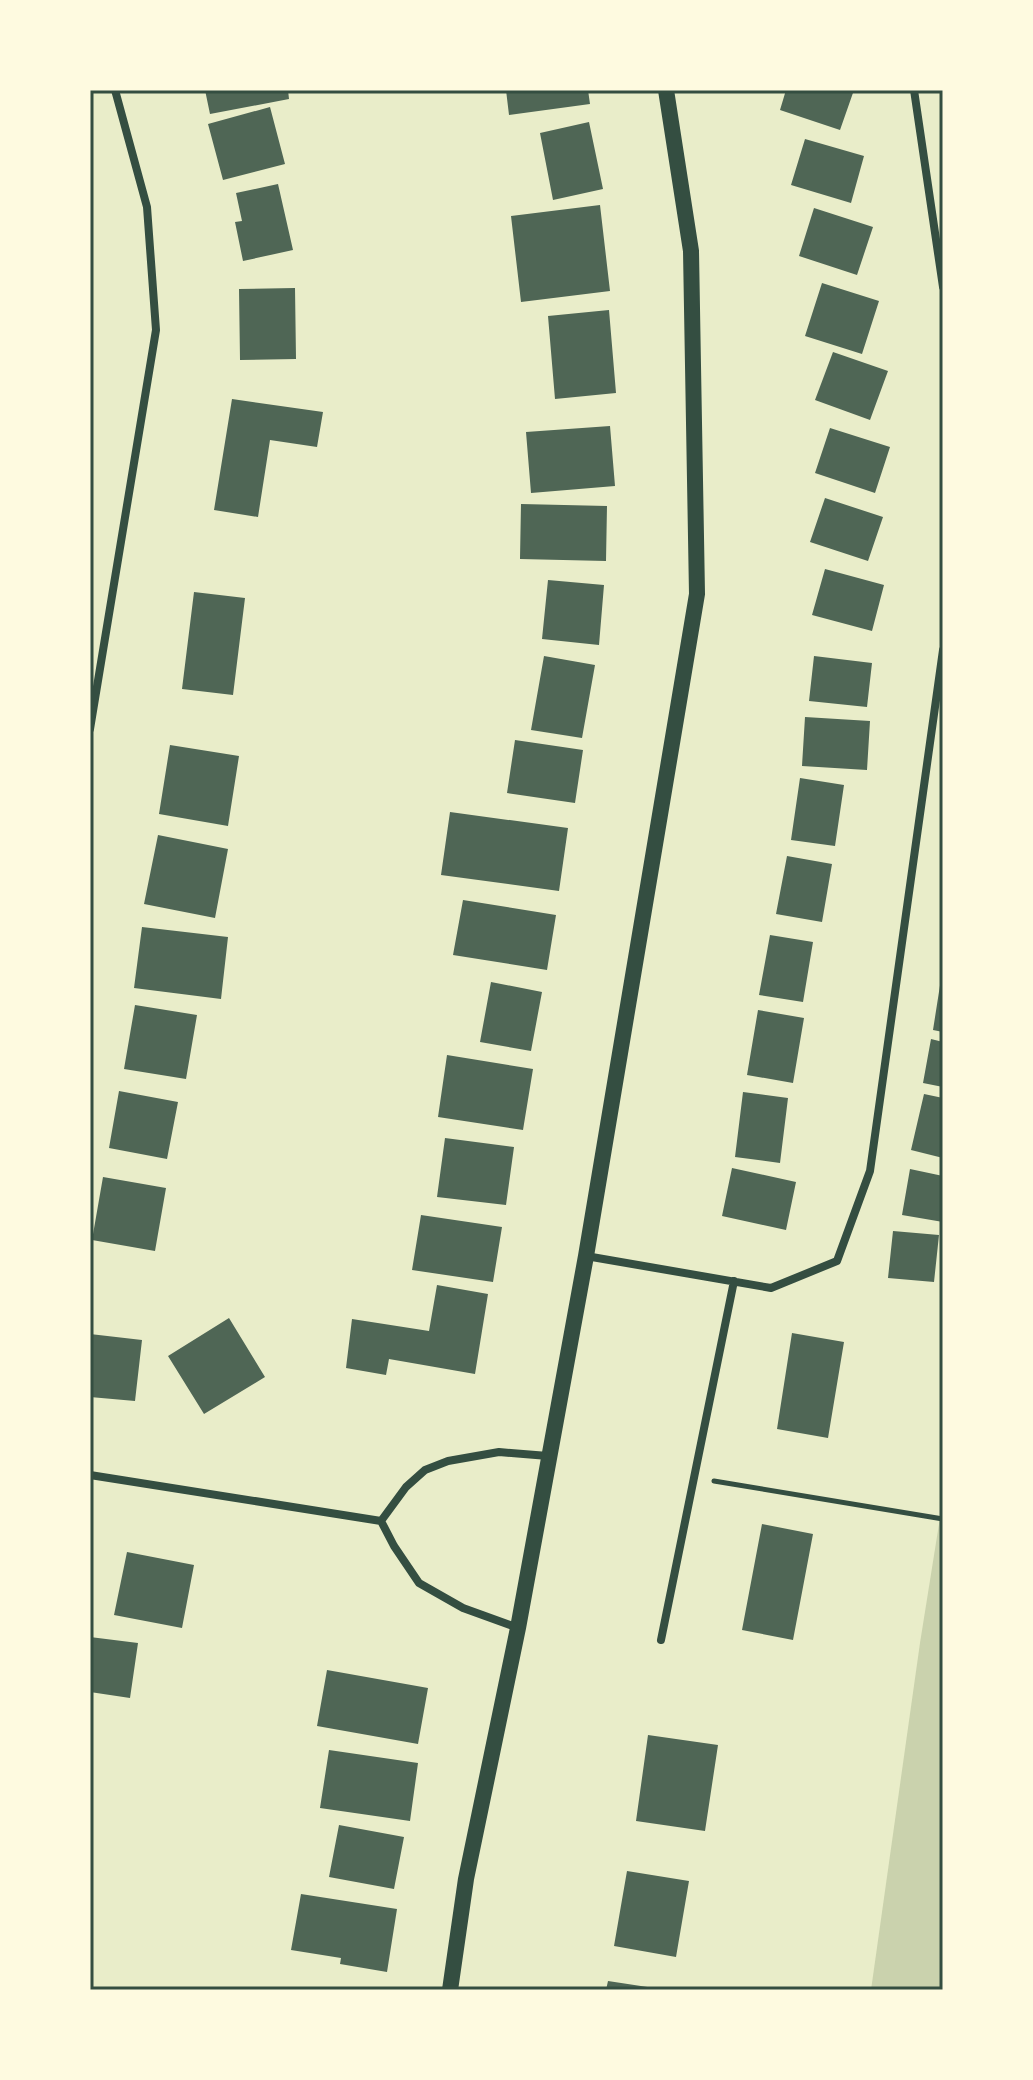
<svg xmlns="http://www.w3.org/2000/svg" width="1033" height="2080" viewBox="0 0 1033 2080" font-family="'Source Sans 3',sans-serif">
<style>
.green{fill:#cad2ad}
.building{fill:#4f6655}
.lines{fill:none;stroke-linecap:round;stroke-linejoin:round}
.path{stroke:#344e41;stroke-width:5}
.minor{stroke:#344e41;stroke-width:8}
.secondary{stroke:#344e41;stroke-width:16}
.neatline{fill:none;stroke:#344e41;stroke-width:3}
</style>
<rect width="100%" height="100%" fill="#e9edc9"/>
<!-- green -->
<path class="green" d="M943 1499V1990H871L920 1643Z"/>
<!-- building -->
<path class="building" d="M205 90H288L289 99 210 114Z
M506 90H588L590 104 509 115Z
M786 90H854L840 130 780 110Z
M270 107 285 164 223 180 208 124Z
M589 122 603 189 553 200 540 133Z
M805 139 864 156 851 203 791 185Z
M278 184 293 250 243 261 235 222 242 221 236 193Z
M600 205 610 291 521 302 511 216Z
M814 208 873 227 857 275 799 256Z
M822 283 879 301 862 354 805 336Z
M295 288 296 359 240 360 239 289Z
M609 310 616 393 555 399 548 316Z
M833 352 888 371 870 420 815 400Z
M232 399 323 412 317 447 270 440 258 517 214 510Z
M610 426 615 486 531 493 526 432Z
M830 428 890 447 875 493 815 473Z
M825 498 883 517 868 561 810 542Z
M521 504 607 506 606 561 520 559Z
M825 569 884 585 872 631 812 615Z
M548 580 604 585 599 645 542 639Z
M194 592 245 598 233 695 182 689Z
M544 656 595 665 582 738 531 730Z
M814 656 872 663 867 707 809 701Z
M805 717 870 721 867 770 802 766Z
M515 740 583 750 575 803 507 793Z
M170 745 239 756 228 826 159 814Z
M800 778 844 785 835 846 791 840Z
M450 812 568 828 559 891 441 875Z
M158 835 228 849 215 918 144 904Z
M787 856 832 864 822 922 776 914Z
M463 900 556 915 547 970 453 955Z
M142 927 228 937 221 999 134 988Z
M770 935 813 942 803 1002 759 995Z
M941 979H943V1032L933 1030Z
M491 982 542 992 531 1051 480 1042Z
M135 1005 197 1015 186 1079 124 1069Z
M758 1010 804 1018 793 1083 747 1075Z
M931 1039 943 1042V1087L923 1083Z
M447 1055 533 1069 523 1130 438 1117Z
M119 1091 178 1102 167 1159 109 1148Z
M743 1092 788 1098 780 1163 735 1157Z
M924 1094 943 1098V1158L911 1150Z
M445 1138 514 1147 506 1205 437 1197Z
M732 1168 796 1182 786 1230 722 1216Z
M910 1169 943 1176V1222L902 1215Z
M103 1177 166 1188 155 1251 92 1240Z
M421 1215 502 1227 493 1282 412 1270Z
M893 1231 939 1235 934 1282 888 1278Z
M437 1285 488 1294 475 1374 389 1359 386 1375 346 1368 352 1319 429 1331Z
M229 1318 265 1377 204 1414 168 1356Z
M792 1333 844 1342 828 1438 777 1429Z
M90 1334 142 1340 135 1401 90 1397Z
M762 1524 813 1534 793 1640 742 1630Z
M127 1552 194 1565 182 1628 114 1615Z
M90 1637 138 1643 130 1698 90 1692Z
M327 1670 428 1688 418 1744 317 1726Z
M648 1735 718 1745 705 1831 636 1821Z
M329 1750 418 1763 410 1821 320 1808Z
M339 1825 404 1837 394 1889 329 1877Z
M627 1871 689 1881 676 1957 614 1946Z
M301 1894 397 1909 387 1972 340 1964 341 1958 291 1950Z
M608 1981 654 1988 653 1990H606Z"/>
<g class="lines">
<!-- path -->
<path class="path" d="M714 1481 943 1519"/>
<!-- minor -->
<path class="minor" d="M914 90 943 287
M90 729 156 330 147 207 115 90
M586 1256 771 1288 837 1261 870 1171 943 650
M90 1475 381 1521 406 1487 425 1470 448 1461 499 1452 548 1456
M381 1521 394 1546 419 1583 463 1608 518 1628
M661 1640 734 1281"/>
<!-- secondary -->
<path class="secondary" d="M450 1990 466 1879 518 1628 586 1256 697 594 691 251 666 90"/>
</g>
<!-- border -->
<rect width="1033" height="2080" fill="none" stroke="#fefae0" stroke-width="184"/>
<rect x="92" y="92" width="849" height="1896" class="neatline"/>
</svg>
